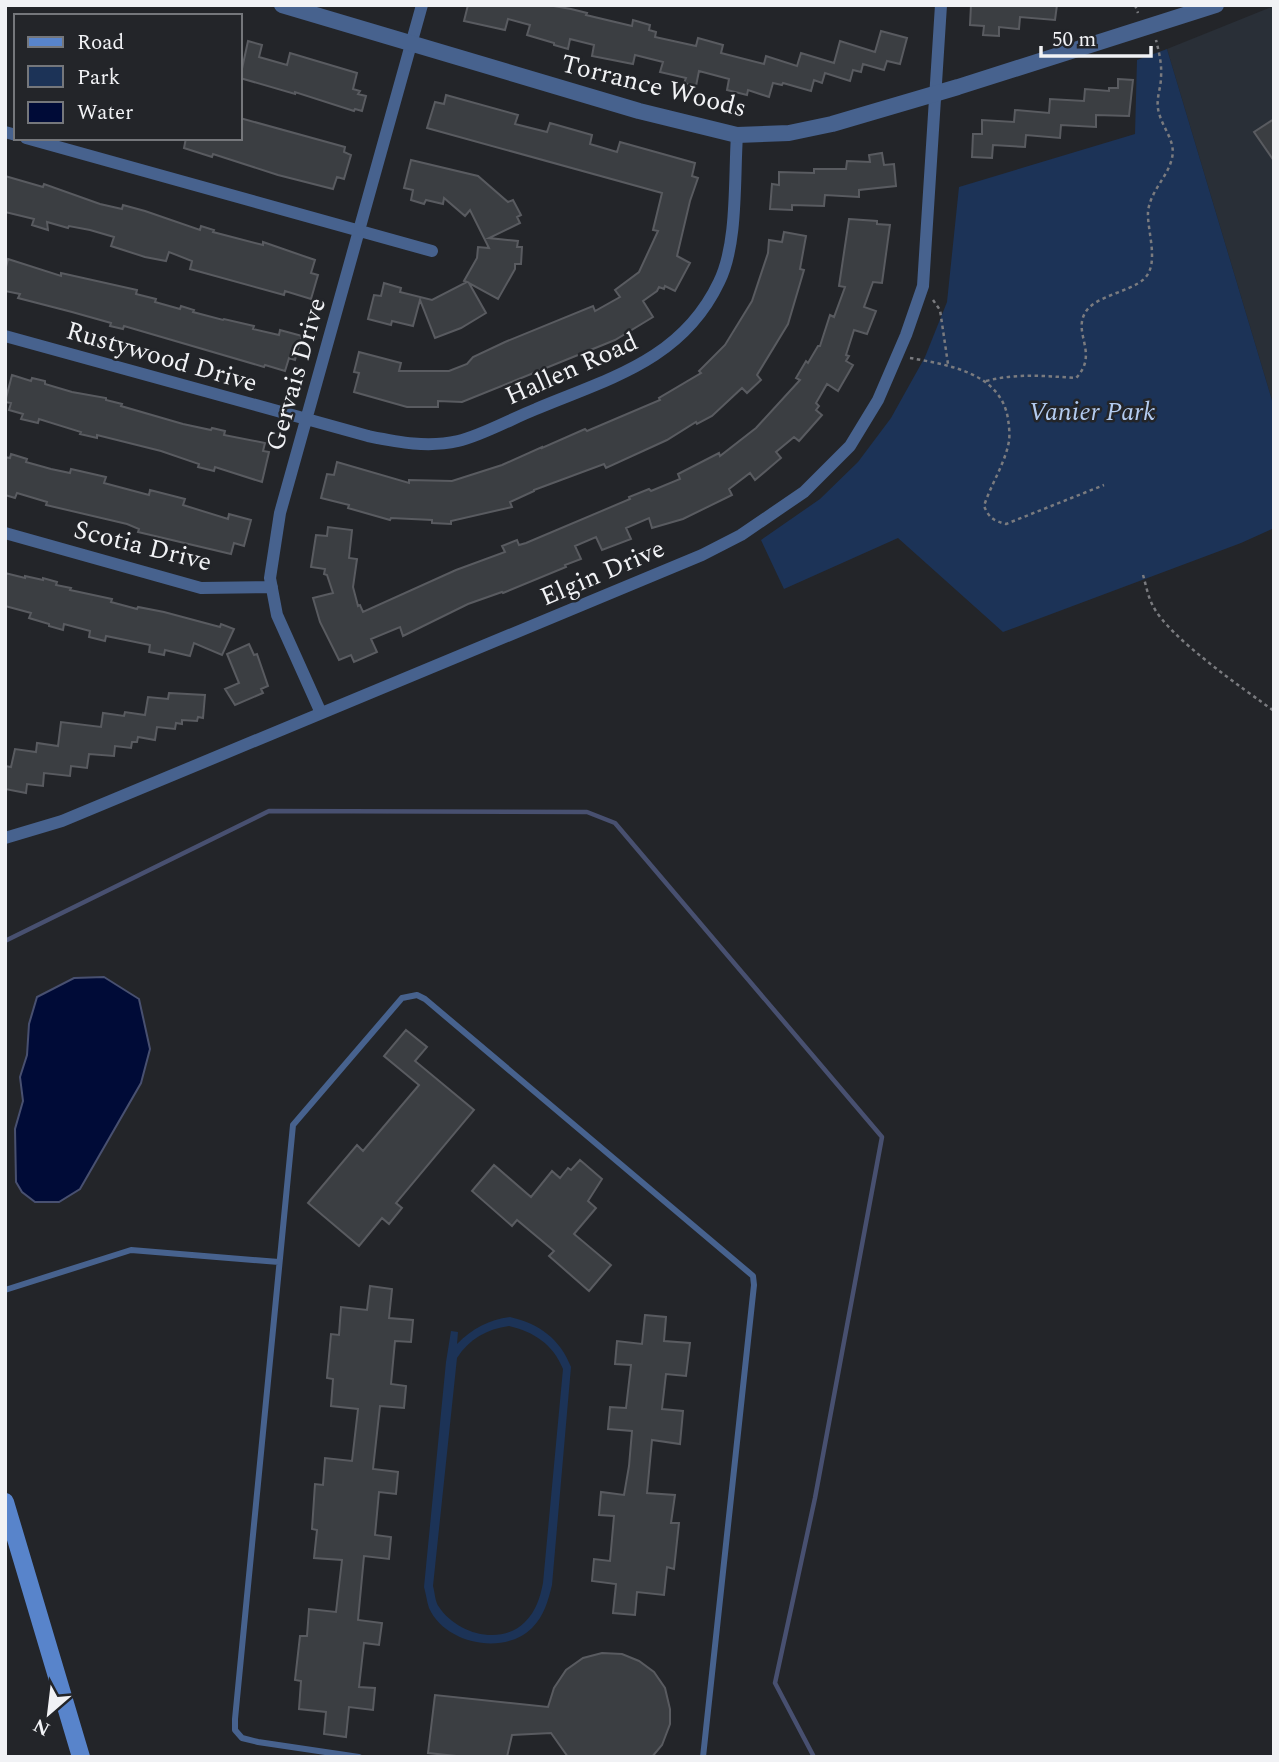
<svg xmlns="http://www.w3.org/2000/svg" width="1279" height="1762" viewBox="0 0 1279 1762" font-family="Spectral,serif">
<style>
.built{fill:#292f37}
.green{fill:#1c3357;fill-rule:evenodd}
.water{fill:#000b37;stroke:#485070;stroke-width:2}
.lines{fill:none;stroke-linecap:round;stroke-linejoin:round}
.stream{stroke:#485070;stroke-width:4.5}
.building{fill:#3b3e42;stroke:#595b60;stroke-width:2}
.path{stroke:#7a7b7f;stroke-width:2.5;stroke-dasharray:3.5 3.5;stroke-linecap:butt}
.service{stroke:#47628e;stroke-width:6}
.minor{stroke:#47628e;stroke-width:12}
.tertiary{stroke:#47628e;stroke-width:16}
.secondary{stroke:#5884cb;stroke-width:18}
.labels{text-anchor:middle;stroke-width:5;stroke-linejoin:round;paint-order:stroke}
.street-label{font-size:26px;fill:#f1f2f5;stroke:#232529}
.park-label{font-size:26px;font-style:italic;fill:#b3cbef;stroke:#232529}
</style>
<rect width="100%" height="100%" fill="#232529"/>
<!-- built -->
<path class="built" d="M1274 6V407L1167 49Z"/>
<!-- green -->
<path class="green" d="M1167 49 1274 407V528L1241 543 1003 632 898 538 784 589 761 540 820 499 858 462 891 418 925 357 947 302 959 187 1135 134 1137 60Z
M510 1317C540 1324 560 1339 571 1367L552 1585C548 1601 544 1616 532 1628 504 1656 445 1644 429 1608 427 1602 426 1594 424 1587L446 1362 451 1331 458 1332 457 1344C473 1328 488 1320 510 1317ZM509 1326C534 1332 553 1344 563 1369L543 1583C540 1598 536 1611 525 1622 500 1647 456 1633 439 1607 435 1602 435 1593 433 1586L457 1358C469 1339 487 1329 509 1326Z"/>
<!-- water -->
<path class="water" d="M104 977 139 999 150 1049 141 1083 80 1189 59 1202H35L22 1192 16 1182 15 1129 23 1101 20 1077 27 1055 29 1024 37 997 74 978Z"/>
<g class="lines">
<!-- stream -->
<path class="stream" d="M5 941 269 811 587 812 615 823 882 1137 815 1498 775 1683 814 1757"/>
</g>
<!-- building -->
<path class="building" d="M468 5H548L571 9 587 13 586 15 632 26 633 20 650 25 649 30 656 32 655 37 696 46 698 38 723 45 721 53 764 64 766 56 797 66 801 53 834 63 840 41 875 52 881 31 907 38 900 64 887 61 884 70 863 64 861 72 853 70 850 81 825 73 822 83 814 80 811 91 783 83 782 85 773 83 769 97 748 90 747 95 727 90 729 79 699 71 696 86 684 83 686 78 660 72 663 62 635 55 633 64 592 56 594 45 570 39 568 49 554 45V43L527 35 530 25 508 19 505 30 464 21Z
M971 5H1057L1055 20 1020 17 1019 29 999 27V36L983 35 984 26 970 25Z
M248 41 262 45 259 57 287 65 290 53 357 73 353 89 360 91 358 94 366 96 362 111 355 109 354 111 295 92V94L240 78Z
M1118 79 1133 80 1129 116 1096 115V127L1061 125 1060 138 1026 135 1025 147 993 145 992 158 972 157 973 134H982V120L1014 122 1015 110 1049 113 1050 99 1084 101 1085 89 1109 91V88H1118Z
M446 95 518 115 515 124 547 132 550 123 592 135 590 144 617 152 620 142 695 163 692 176 698 178 690 201 677 256 690 263 675 291 665 286 664 289 659 287 657 291 643 301 653 317 615 340 462 402 438 401V407H407L354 392 359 373 354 372 359 352 401 363 399 371H449L467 364 473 357 505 342 593 306 595 311 620 297 615 290 639 272 658 231 653 230 662 193 427 128 435 102 444 104Z
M240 118 345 147 344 152 351 155 344 179 337 177 333 189 278 175 213 154 212 157 184 148 186 138H240Z
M1274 119V161L1254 132Z
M882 153 884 165 894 164 896 186 859 190V197L825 195 824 206 792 205V210L770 209 772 184 779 185V172L814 173V169H846L847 161 870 162 869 155Z
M411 160 478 176 508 202 513 200 521 215 517 217 520 223 489 238 518 241 517 247H522L521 264H515V269L498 299 469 283 486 313 461 328 435 338 420 300 413 326 392 321 391 325 368 319 374 295 381 296 384 283 401 288 400 292 432 300 467 282 464 281 477 258 478 247 489 248 470 210 465 216 444 198 443 204 426 200 424 204 411 200 413 190 404 188Z
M5 176 43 187 44 184 100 204 122 209 123 205 145 211 200 230 201 226 214 230 213 232 263 245V242L315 260 311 273 318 275 311 299 285 291 284 295 190 269 192 261 169 252 166 261 145 257 111 246 114 237 90 230 69 226 68 228 47 222 48 230 32 225 34 219 5 212Z
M849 219 877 221V224L890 225 882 283 873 282 864 307 876 311 867 334 854 330 846 355 849 356 846 361 853 365 838 391 827 384 816 403 819 406 816 410 822 415 799 441 794 437 776 452 781 458 755 480 750 473 729 489 732 495 683 519 652 528 649 518 626 528 631 539 602 550 596 537 575 546 581 559 565 565 566 567 503 593 502 592 468 604 403 636 400 627 371 639 377 652 354 662 351 655 339 660 320 622 313 598 333 593 327 575 324 574 325 569 311 567 316 535 327 536 328 527 352 530 349 558 357 559 353 587 358 606 360 605 363 612 456 570 505 552 502 546 517 540 519 545 526 543 630 499 629 497 649 489 651 491 680 479 678 474 719 453 720 456 756 428 800 380 796 378 806 361 808 363 818 346H820L830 315 834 317 845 287 839 286Z
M784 232 806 236 800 269 804 270 788 324 757 375 761 380 747 393 742 388 712 416 697 424 696 422 667 440 606 468 604 464 534 490V491L510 502 512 507 451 521V524L432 523V520L391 518 390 520 348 508 349 505 321 498 327 474 334 475 337 462 409 483V480L452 481 502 465 542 447V448L585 429 587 431 660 400 659 398 701 373 699 371 725 345 752 301 768 253 769 240 782 242Z
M8 259 61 276V273L137 290 136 294 156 299 155 302 180 309 181 306 194 310 193 312 223 320 224 319 254 326 253 329 279 335 280 330 302 336 295 360 289 358 285 371 265 365 264 367 124 326 123 329 110 326 111 323 72 312 18 298 20 294 5 291V271Z
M12 375 31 381 32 378 45 381V384L72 392 106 398V400L122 404 121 406 183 424 211 430 212 428 225 431 224 435 265 443 263 451 269 452 262 482 215 467 214 471 198 467 199 464 161 451 97 435V438L80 434 81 432 39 419 38 423 21 419 23 414 9 410 11 403 5 402Z
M11 454 27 459 26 462 51 469 70 473 71 469 106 477 104 483 149 495 150 490 185 499 183 505 228 519 229 514 251 520 244 546 234 543 231 554 138 532 139 529 127 524 46 505 47 502 17 493 15 498 5 495V457L10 458Z
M5 573 25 578V576L43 580V578L57 582 56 585 71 588 70 590 112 599 111 602 137 609 138 607 164 612 220 627 221 624 234 629 222 655 194 643 190 656 165 650 164 655 149 652 150 645 106 636 105 641 89 637 90 631 64 624 63 630 49 626V624L29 618 31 613 5 606Z
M249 644 254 655 257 654 268 686 261 689 263 693 235 705 225 689 239 683 227 654Z
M169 693 205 695 203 718 198 717 197 721 182 720V724L176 723 175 729 157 727 155 740 138 737 137 742H132L131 748 115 746 114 756 89 754 87 768 71 766 70 776 44 773 43 786 27 784 26 793 5 789V766L11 767 15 749 36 752 37 743 58 746 61 722 101 727 103 713 124 716 125 712 145 715 148 697 168 699Z
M406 1030 427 1047 415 1061 474 1110 396 1203 402 1208 389 1224 382 1218 359 1246 308 1203 357 1145 363 1151 419 1085 384 1056Z
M580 1160 602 1179 588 1201 596 1208 574 1234 611 1265 589 1291 549 1256 554 1251 517 1220 512 1226 472 1191 494 1165 531 1197 552 1171 560 1178 568 1168 571 1170Z
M370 1286 392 1289 389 1318 413 1320 411 1342 395 1341 391 1384 406 1386 404 1408 380 1406 373 1469 398 1472 396 1494 379 1492 375 1535 391 1537 389 1559 364 1556 358 1620 382 1623 379 1645 364 1643 359 1687 375 1688 373 1710 349 1707 346 1737 324 1734 326 1712 299 1709 301 1681 295 1680 300 1636H307L309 1609 336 1612 342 1560 314 1558 317 1530 312 1529 315 1484 323 1485 325 1458 352 1461 358 1409 331 1406 333 1379 327 1378 331 1334 339 1335 341 1307 367 1310Z
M645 1315 666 1317 664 1341 690 1343 686 1376 666 1374 662 1409 683 1411 680 1444 652 1440 647 1493 675 1495 671 1523H679L674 1569 667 1567 664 1595 637 1592 635 1615 613 1613 616 1584 592 1581 594 1559 610 1561 614 1516 599 1515 601 1492 624 1495 629 1466 632 1431 608 1429 610 1407 626 1408 631 1365 615 1364 617 1341 642 1344Z
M602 1653 622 1654 639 1661 654 1672 665 1688 670 1709V1724L662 1745 652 1757H568L551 1733 512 1735 507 1757H466L428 1753 435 1695 548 1707 554 1688 566 1670 583 1658Z"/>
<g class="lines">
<!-- path -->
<path class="path" d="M1135 5 1138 13
M933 300 940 310 948 364
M910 358C949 365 1001 373 1008 419 1009 426 1010 434 1009 441 1005 464 991 484 984 506 989 518 994 521 1006 524L1104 485
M986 381C1017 373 1045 376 1076 378 1099 354 1073 334 1085 313 1094 296 1130 292 1144 279 1160 264 1147 231 1148 212 1150 191 1168 177 1172 158 1176 141 1163 129 1159 113 1155 100 1161 89 1161 77 1162 64 1159 52 1156 40
M1143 575C1146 585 1148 597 1153 606 1169 638 1244 689 1274 711"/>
<!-- service -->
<path class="service" d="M5 1290 131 1250 279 1262
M359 1757 258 1742 242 1738 235 1730V1719L293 1125 402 998 417 995 425 999 753 1276 754 1285 703 1757"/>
<!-- minor -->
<path class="minor" d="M5 132 16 135
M26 138 432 251
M5 336 368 436C398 442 427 448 458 441 481 436 513 418 536 409 610 378 682 360 719 282 738 244 734 178 737 135
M5 533 201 588 272 587
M321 713 277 615 270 578 280 513 422 5
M5 838 62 821 702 555 741 535 804 492 850 446 878 400 906 335 923 286 941 5"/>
<!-- tertiary -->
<path class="tertiary" d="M282 5 639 111 737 135 789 133 832 124 958 87 1216 5"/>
<!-- secondary -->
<path class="secondary" d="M5 1502 81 1757"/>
</g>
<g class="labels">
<!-- street labels -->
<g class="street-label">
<text transform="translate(654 85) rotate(14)" y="9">Torrance Woods</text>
<text transform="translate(162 356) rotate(16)" y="9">Rustywood Drive</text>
<text transform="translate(571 368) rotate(-24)" y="9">Hallen Road</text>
<text transform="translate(295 374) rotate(-74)" y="9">Gervais Drive</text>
<text transform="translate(143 545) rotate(14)" y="9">Scotia Drive</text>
<text transform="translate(602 572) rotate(-23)" y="9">Elgin Drive</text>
</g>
<!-- park labels -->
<g class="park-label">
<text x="1092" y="420">Vanier Park</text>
</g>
</g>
<!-- border -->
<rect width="1279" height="1762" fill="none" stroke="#f1f2f5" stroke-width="14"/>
<!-- legend -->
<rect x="14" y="14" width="228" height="126" fill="#232529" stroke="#75777b" stroke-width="2"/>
<rect x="28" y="37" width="35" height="10" fill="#5884cb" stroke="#75777b" stroke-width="2"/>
<text x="77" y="49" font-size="21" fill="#f1f2f5">Road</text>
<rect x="28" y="66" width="35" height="21" fill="#1c3357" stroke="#75777b" stroke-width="2"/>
<text x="77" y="84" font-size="21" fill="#f1f2f5">Park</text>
<rect x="28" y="102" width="35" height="21" fill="#000b37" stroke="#75777b" stroke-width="2"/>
<text x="77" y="119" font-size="21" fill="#f1f2f5">Water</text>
<!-- north arrow -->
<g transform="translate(49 1713) rotate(208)" stroke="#232529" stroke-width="5" paint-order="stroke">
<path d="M0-5L12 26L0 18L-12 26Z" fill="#f1f2f5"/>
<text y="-10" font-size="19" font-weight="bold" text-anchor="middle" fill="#f1f2f5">N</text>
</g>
<!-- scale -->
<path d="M1041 46v10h110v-10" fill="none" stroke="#f1f2f5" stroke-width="3.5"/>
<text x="1052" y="46" font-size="21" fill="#f1f2f5" stroke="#232529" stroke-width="5" paint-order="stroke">50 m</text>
</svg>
